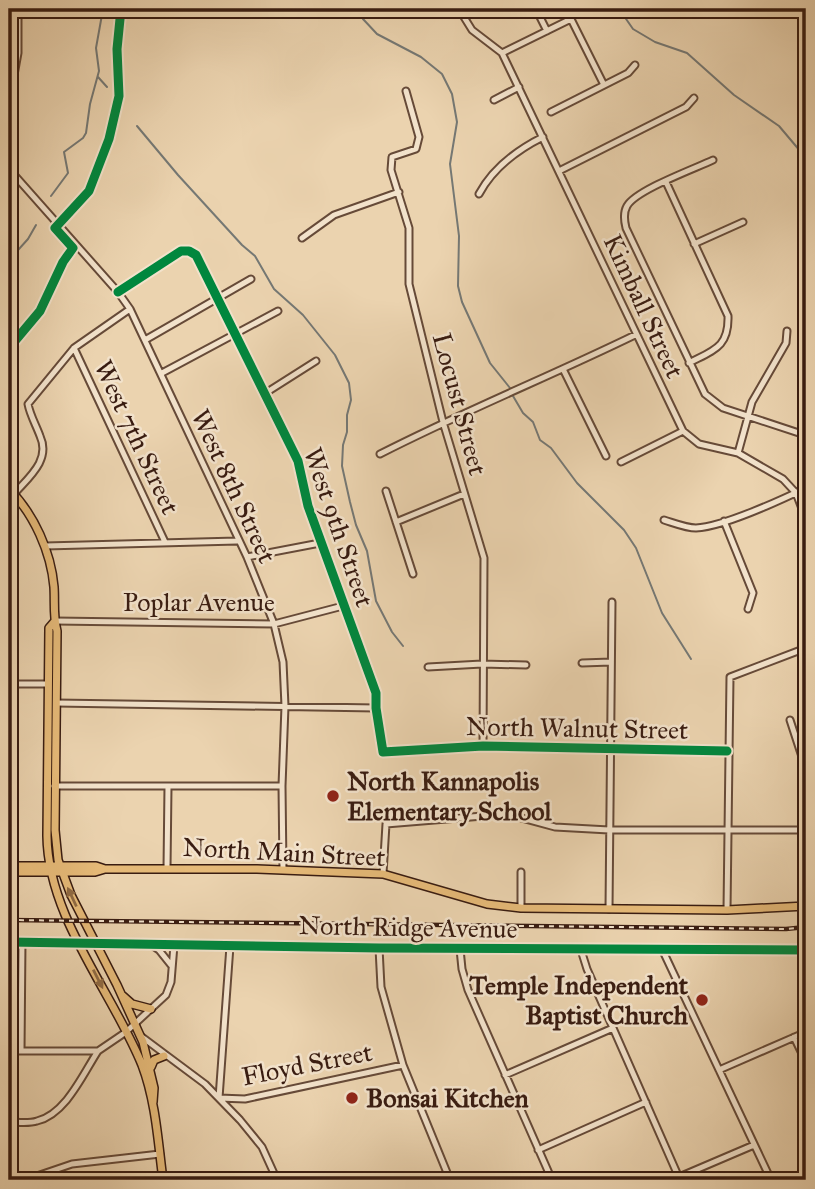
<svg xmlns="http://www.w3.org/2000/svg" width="815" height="1189" viewBox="0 0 815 1189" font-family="'IM FELL Great Primer',serif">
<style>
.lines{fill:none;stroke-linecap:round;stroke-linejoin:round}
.stream{stroke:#757874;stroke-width:2}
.minor-casing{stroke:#664a38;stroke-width:9}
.major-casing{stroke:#391c11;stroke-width:10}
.minor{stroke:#f2e2cb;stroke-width:5}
.major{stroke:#e6ba78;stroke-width:7}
.rail-casing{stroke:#391c11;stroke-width:4.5}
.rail{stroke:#f2e2cb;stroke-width:2;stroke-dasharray:5;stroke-linecap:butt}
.minor-bridge-casing{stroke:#664a38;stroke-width:9;stroke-linecap:butt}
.minor-bridge{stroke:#f2e2cb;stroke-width:5}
.cycleway-casing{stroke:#f2e2cb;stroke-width:13}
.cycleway{stroke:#00873e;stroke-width:9}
.oneway{fill:#906b44}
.poi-dot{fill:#8f2418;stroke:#f2e2cb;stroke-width:2.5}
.labels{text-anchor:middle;stroke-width:5;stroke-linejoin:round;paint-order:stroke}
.street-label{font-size:26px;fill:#391c11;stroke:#f2e2cb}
.poi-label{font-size:26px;font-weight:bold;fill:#391c11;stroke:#f2e2cb;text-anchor:start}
</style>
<rect width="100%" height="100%" fill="#ebd3af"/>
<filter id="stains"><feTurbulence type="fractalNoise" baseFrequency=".00286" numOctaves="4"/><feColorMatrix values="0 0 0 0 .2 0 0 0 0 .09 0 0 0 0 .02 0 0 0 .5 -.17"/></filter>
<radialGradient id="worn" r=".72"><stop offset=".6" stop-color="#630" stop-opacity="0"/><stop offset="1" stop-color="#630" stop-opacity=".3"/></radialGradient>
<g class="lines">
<!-- stream -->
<path class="stream" d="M358 9 363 19 377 34 421 57 442 74 452 94 457 122 450 164 459 236 458 286 462 302 490 363 510 388
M622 9 624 16 633 29 655 42 687 53 734 95 779 126 806 158
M98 77 107 87
M137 126 178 175 242 245 255 256 274 289 303 315 335 355 349 383 351 400 347 415V432L343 445 342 466 350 502 356 525 367 551 376 601 392 632 403 646
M51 196 68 173 64 152 83 138 86 133 90 104 99 71 96 48 103 9
M9 307 17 289 11 275 10 259 28 239 36 225
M513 396 523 413 533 422 540 440 551 448 577 483 624 530 636 548 662 613 691 659"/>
<!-- minor casing -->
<g class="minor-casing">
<path id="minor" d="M459 9 472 30 502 53 683 431 699 444 738 453 783 479 796 493 806 519
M536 9 547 31
M502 53 571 19 604 85
M406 91 419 137 416 149 392 157 391 170 409 228V284L443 422 484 558 483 746
M494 100 519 87
M9 103 18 53V9
M551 112 628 73 635 65
M713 160C694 169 636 190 627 206 623 213 624 220 626 228L705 394 723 408 805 435
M9 169 118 292 130 309 247 557 274 624 283 662 285 706 282 786 283 869
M559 171 686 107 694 98
M666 182 728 316C729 347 714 350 689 363
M479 194C493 168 517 150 543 137
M302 238 334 215 399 192
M694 244 743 222
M118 292 181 251H189L196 255 298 461 308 506 376 693V708L383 752 483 746 727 751
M145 340 251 279
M74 348 165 542
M563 369 606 456
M162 373 278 311
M264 394 316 361
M738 453 752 402 786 343 787 331
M380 454C464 411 551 376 635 335
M621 462 683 431
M386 491 413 574
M14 494C29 477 51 460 40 436 36 425 30 415 28 404L74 348 130 309
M664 520C674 523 686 528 696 528 722 527 781 500 806 488
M724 521 753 593 748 609
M396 522 464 494
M45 546 237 541
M247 557 320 543
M55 621 274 624 343 606
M582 663 611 662
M428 667 482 664 526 665
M9 684H48
M56 703 376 708
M790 720 806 769
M54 786H282
M167 868 168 787
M521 872V908
M383 874 386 824 507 814 555 827 609 830H806
M609 909 612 602
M727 910 730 677 806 648
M9 942 65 943
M110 943 460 949 806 950
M149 943 159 950 171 965
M230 946 219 1098 245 1099 403 1065
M379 948 381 987 403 1065 450 1180
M460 949 462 969 468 990 552 1180
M662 949 771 1180
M581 950 587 969 680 1180
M142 1037 205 1084 240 1120 262 1147 277 1180
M794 1037 806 1062
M9 1051H98L126 1032 166 995 171 982 174 945
M21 1051 22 942
M719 1070 806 1032
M505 1075 613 1028
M9 1122C18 1122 28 1124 37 1121 66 1114 83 1074 98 1051
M538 1150 646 1102
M25 1180 72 1164 160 1154
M672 1180 754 1145"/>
</g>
<!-- major casing -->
<g class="major-casing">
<path id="major" d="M9 489C34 514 51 552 54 587 55 602 53 616 57 631L55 830 58 860 71 895 117 985 143 1042 154 1088 153 1102
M55 621 49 628 47 836C48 918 112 991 142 1065 156 1102 158 1142 163 1180
M9 866H96L105 869H257L383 874 487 904 521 908 727 910 806 906
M9 872H95L105 869
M123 996 132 1004 151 1009
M151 1067 154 1060 164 1056"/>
</g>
<!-- minor -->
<use href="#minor" class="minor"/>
<!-- major -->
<use href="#major" class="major"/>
<!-- rail casing -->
<g class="rail-casing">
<path id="rail" d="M9 920 786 929 806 927"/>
</g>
<!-- rail -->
<use href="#rail" class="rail"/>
<!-- minor-bridge casing -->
<g class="minor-bridge-casing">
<path id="minor-bridge" d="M65 943H110"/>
</g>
<!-- minor-bridge -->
<use href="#minor-bridge" class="minor-bridge"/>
<!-- cycleway casing -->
<g class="cycleway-casing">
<path id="cycleway" d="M118 292 181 251H189L196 255 298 461 308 506 376 693V708L383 752 483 746 727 751
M9 348 40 311 63 262 73 248 55 228 89 191 109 139 119 96 117 49 121 9
M9 942 379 948 806 950"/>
</g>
<!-- cycleway -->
<use href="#cycleway" class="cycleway"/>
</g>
<!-- one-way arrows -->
<defs><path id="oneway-solid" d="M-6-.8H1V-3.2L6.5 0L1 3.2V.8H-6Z" transform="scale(1.75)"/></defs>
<g class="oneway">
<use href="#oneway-solid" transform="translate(72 897) rotate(-115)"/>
<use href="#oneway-solid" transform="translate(98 979) rotate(63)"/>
</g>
<!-- markers -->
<g class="poi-dot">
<circle cx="333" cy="796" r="7"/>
<circle cx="702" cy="1000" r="7"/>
<circle cx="352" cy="1098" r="7"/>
</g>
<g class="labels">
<!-- street labels -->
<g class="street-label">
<text transform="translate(644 306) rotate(65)" y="9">Kimball Street</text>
<text transform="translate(460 404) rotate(75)" y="9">Locust Street</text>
<text transform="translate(137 437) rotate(65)" y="9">West 7th Street</text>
<text transform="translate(234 486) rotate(65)" y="9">West 8th Street</text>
<text transform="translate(339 527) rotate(71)" y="9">West 9th Street</text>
<text x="199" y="611">Poplar Avenue</text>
<text transform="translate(577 728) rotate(1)" y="9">North Walnut Street</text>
<text transform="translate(284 852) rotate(3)" y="9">North Main Street</text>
<text transform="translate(408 927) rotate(1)" y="9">North Ridge Avenue</text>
<text transform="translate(307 1064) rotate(-11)" y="9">Floyd Street</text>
</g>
<!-- poi labels -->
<g class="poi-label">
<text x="347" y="790">North Kannapolis<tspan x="347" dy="30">Elementary School</tspan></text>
<text x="688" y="994" text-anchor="end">Temple Independent<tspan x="688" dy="30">Baptist Church</tspan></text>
<text x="366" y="1107">Bonsai Kitchen</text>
</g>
</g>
<!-- margin -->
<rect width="815" height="1189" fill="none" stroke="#ebd3af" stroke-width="35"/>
<rect x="10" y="10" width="794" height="1168" fill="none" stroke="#391c11" stroke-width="3.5"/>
<rect x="18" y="18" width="780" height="1154" fill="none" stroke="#391c11" stroke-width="2"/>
<rect width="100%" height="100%" filter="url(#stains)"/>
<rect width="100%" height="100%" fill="url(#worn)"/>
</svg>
